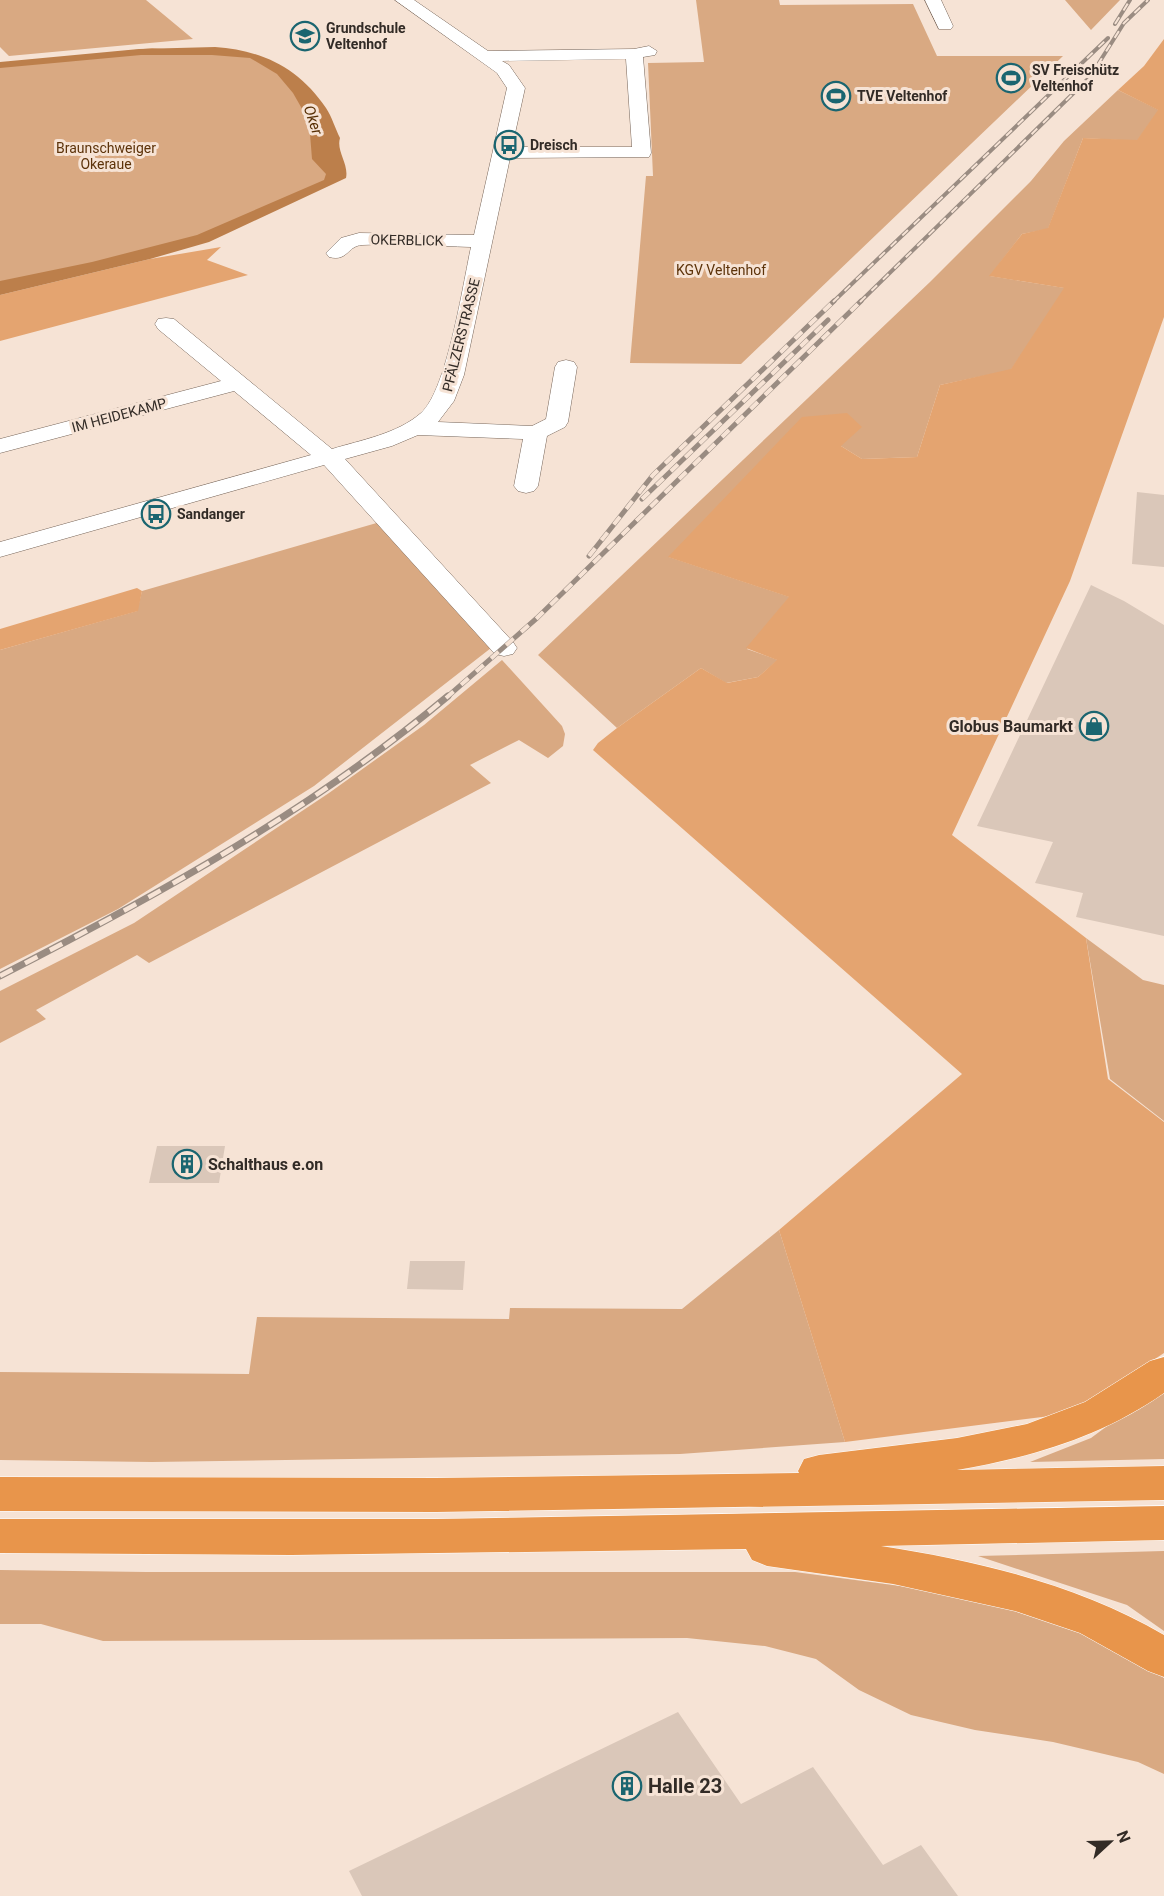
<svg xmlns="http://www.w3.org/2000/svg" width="1164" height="1896" viewBox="0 0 1164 1896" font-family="Roboto,sans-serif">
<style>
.green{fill:#d9a982}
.forest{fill:#e4a470}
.water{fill:#bc7f4b}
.building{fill:#dac7b9}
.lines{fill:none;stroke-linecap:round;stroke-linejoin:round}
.minor-casing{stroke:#766559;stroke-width:1}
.highway-casing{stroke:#fff;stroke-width:1}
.minor{fill:#fff;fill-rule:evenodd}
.highway{fill:#e8954b;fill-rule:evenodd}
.rail-far2-casing{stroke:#9a8c82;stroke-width:4}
.rail-far1-casing{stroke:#9a8c82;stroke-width:5}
.rail-casing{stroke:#9a8c82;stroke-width:7}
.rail-far2{stroke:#f6e3d5;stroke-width:2;stroke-dasharray:8;stroke-linecap:butt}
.rail-far1{stroke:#f6e3d5;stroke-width:4;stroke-dasharray:10;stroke-linecap:butt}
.rail{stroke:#f6e3d5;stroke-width:4.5;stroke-dasharray:14;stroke-linecap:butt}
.labels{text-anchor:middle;stroke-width:6;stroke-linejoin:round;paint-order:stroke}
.far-poi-label{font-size:14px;font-weight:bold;fill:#322b26;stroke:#f6e3d5;text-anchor:start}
.far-park-label{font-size:14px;fill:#5d330a;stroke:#f6e3d5}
.far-street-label{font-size:14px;fill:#322b26;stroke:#f6e3d5}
.far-water-label{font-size:15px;font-style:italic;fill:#582f04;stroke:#f6e3d5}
.poi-label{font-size:16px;font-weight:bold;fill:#322b26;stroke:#f6e3d5;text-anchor:end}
.near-poi-label{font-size:20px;font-weight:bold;fill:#322b26;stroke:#f6e3d5;text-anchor:start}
</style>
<rect width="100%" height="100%" fill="#f6e3d5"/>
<!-- green -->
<path class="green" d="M0 0H146L193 39 9 56 0 47Z
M696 0H779L780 5 913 4 937 56H1063L741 364 630 363 646 176H653L648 63 704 62Z
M1065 0H1120L1091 30Z
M152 48 253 57 282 72 312 104 334 175 324 183 202 241 0 289V65Z
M1118 90 1159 110 1137 141 1083 138 1048 229 1022 234 990 276 1065 288 1011 370 940 385 917 457 862 459 841 446 669 557 790 597 747 649 778 660 758 677 726 683 701 668 617 728 538 655 930 282 1031 181 1064 141Z
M380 522 491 648 314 786 118 909 0 969V650L137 611 142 591Z
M502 660 562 726 565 734 563 746 548 758 519 740 470 765 491 783 149 963 137 955 36 1010 46 1019 0 1043V991L134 923 329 793 424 725Z
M1086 938 1143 980 1164 985V1121L1110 1079Z
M779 1230 845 1442 680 1454 152 1462 0 1460V1372L249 1374 257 1317 509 1319 510 1308 682 1309Z
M1164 1384V1459L1030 1462 1091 1438Z
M1164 1551V1631L1127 1605 978 1556Z
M0 1570 146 1572H795L983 1597 1110 1643 1164 1678V1774L1138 1762 1053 1742 975 1730 911 1715 859 1690 816 1659 765 1646 687 1638 103 1641 41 1624H0Z"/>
<!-- forest -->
<path class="forest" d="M1164 39V317L1070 581 952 835 1086 938 1108 1079 1164 1122V1353L1074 1413 845 1442 779 1230 962 1074 593 750 598 743 617 728 701 668 727 683 758 677 777 660 746 648 789 597 668 557 802 417 847 413 862 427 841 446 862 459 917 457 940 385 1011 369 1064 288 989 276 1022 234 1048 228 1083 138 1137 140 1158 110 1118 90 1144 66Z
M221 247 207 260 248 275 0 341V295L150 259Z
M137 588 142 591 138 611 0 650V629Z"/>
<!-- water -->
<path class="water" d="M215 47C262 50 299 68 326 108 332 117 335 128 340 138 336 151 349 164 346 178L209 242 150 259 0 295V281L92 262 197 235 324 180 326 174 312 159 309 121 293 93 277 74 250 58 212 55H141L0 68V62L139 49Z"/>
<!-- building -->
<path class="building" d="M1137 492 1164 495V567L1132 564Z
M1091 585 1124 601 1164 625V936L1076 917 1083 893 1035 883 1053 842 977 826Z
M157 1146H225L219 1183H149Z
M410 1261H465L463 1290 407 1289Z
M678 1712 741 1804 813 1767 883 1865 921 1845 958 1896H362L349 1871Z"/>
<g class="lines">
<!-- minor casing -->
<g class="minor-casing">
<path id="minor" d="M395 0H414L488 51 634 49 649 46 657 51 655 55 643 57 651 153 649 157 510 158 464 375 454 401 438 422 532 426 546 419 555 367 558 362 566 360 574 362 577 367 568 422 565 427 547 436 538 486 534 491 526 493 518 491 514 486 523 439 418 435 392 446 345 459 513 642 517 648 513 654 504 656 495 654 324 465 0 557V542L311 455 234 391 0 453V439L221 381 158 329 155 324 158 319 166 318 174 319 332 449C361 440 397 434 421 413 447 390 463 284 471 247 435 246 398 243 362 245 347 246 348 262 329 257L326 253 341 238 359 233 474 235 507 88 497 73ZM626 59 632 147H512L525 88 509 65 502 61Z
M925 0H941L953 26 951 29H939Z"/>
</g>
<!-- highway casing -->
<g class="highway-casing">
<path id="highway" d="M1164 1357V1393C1101 1437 1032 1457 957 1470L1164 1466V1500L436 1512 0 1511V1477L436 1478 799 1473 798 1471 804 1459 819 1455 957 1438 1027 1424 1085 1402 1150 1361Z
M1164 1506V1540L881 1546C978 1561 1079 1585 1164 1635V1677L1148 1671 1080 1633 1015 1611 893 1584 767 1566 752 1560 746 1549 291 1555 0 1553V1519H436Z"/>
</g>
<!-- minor -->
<use href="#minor" class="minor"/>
<!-- highway -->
<use href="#highway" class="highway"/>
<!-- rail-far2 casing -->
<g class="rail-far2-casing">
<path id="rail-far2" d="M1115 24 1130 0
M833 302 1108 38
M860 302 1090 77 1124 23 1148 0"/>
</g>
<!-- rail-far1 casing -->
<g class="rail-far1-casing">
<path id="rail-far1" d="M642 499 828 320
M589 556 653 475 834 301
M446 698 537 618 861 301"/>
</g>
<!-- rail casing -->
<g class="rail-casing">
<path id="rail" d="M0 976C158 895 311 811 448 696"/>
</g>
<!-- rail-far2 -->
<use href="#rail-far2" class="rail-far2"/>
<!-- rail-far1 -->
<use href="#rail-far1" class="rail-far1"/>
<!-- rail -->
<use href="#rail" class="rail"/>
</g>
<!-- icons -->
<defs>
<g id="school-ring" transform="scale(1.5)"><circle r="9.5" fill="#f6e3d5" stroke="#1a6570" stroke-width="1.5"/><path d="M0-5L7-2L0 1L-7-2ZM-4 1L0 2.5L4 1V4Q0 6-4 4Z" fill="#1a6570"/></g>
<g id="stadium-ring" transform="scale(1.5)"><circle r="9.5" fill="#f6e3d5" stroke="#1a6570" stroke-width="1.5"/><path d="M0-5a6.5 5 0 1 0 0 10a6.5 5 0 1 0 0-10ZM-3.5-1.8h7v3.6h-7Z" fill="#1a6570"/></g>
<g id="bus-ring" transform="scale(1.5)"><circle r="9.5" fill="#f6e3d5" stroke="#1a6570" stroke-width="1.5"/><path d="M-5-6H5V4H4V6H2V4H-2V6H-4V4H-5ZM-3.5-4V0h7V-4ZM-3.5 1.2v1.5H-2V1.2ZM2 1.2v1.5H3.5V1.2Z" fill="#1a6570"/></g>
<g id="shop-ring" transform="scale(1.5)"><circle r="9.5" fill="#f6e3d5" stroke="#1a6570" stroke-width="1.5"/><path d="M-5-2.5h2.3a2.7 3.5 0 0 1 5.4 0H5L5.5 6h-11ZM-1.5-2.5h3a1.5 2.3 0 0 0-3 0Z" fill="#1a6570"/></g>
<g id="building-ring" transform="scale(1.5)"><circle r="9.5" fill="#f6e3d5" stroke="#1a6570" stroke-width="1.5"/><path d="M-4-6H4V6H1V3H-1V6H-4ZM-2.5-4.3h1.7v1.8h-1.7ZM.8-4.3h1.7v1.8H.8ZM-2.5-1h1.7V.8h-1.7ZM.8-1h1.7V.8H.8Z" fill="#1a6570"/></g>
</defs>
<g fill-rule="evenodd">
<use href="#school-ring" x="305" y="36"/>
<use href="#stadium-ring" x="1011" y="78"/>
<use href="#stadium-ring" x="836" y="96"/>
<use href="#bus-ring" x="509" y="145"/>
<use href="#bus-ring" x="156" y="514"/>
<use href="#shop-ring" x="1094" y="726"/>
<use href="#building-ring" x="187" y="1164"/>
<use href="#building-ring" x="627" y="1786"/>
</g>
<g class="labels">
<!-- far-poi labels -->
<g class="far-poi-label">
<text x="326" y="33">Grundschule<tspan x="326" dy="16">Veltenhof</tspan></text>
<text x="1032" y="75">SV Freischütz<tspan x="1032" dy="16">Veltenhof</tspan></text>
<text x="857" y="101">TVE Veltenhof</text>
<text x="530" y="150">Dreisch</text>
<text x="177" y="519">Sandanger</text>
</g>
<!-- far-park labels -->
<g class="far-park-label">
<text x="106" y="153">Braunschweiger<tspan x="106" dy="16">Okeraue</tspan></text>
<text x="721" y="275">KGV Veltenhof</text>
</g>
<!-- far-street labels -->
<g class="far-street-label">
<text transform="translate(407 240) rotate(1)" y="5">OKERBLICK</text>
<text transform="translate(461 335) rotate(-76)" y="5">PFÄLZERSTRASSE</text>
<text transform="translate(119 415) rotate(-15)" y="5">IM HEIDEKAMP</text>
</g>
<!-- far-water labels -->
<g class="far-water-label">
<text transform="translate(313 120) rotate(71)" y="5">Oker</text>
</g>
<!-- poi labels -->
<g class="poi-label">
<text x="1073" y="732">Globus Baumarkt</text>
<text x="208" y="1170" text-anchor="start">Schalthaus e.on</text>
</g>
<!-- near-poi labels -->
<g class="near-poi-label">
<text x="648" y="1793">Halle 23</text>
</g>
</g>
<!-- north arrow -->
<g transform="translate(1110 1842) rotate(68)" stroke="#f6e3d5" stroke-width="4.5" paint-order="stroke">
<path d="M0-4.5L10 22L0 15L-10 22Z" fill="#322b26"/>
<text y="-9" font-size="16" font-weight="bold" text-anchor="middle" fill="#322b26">N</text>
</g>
</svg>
